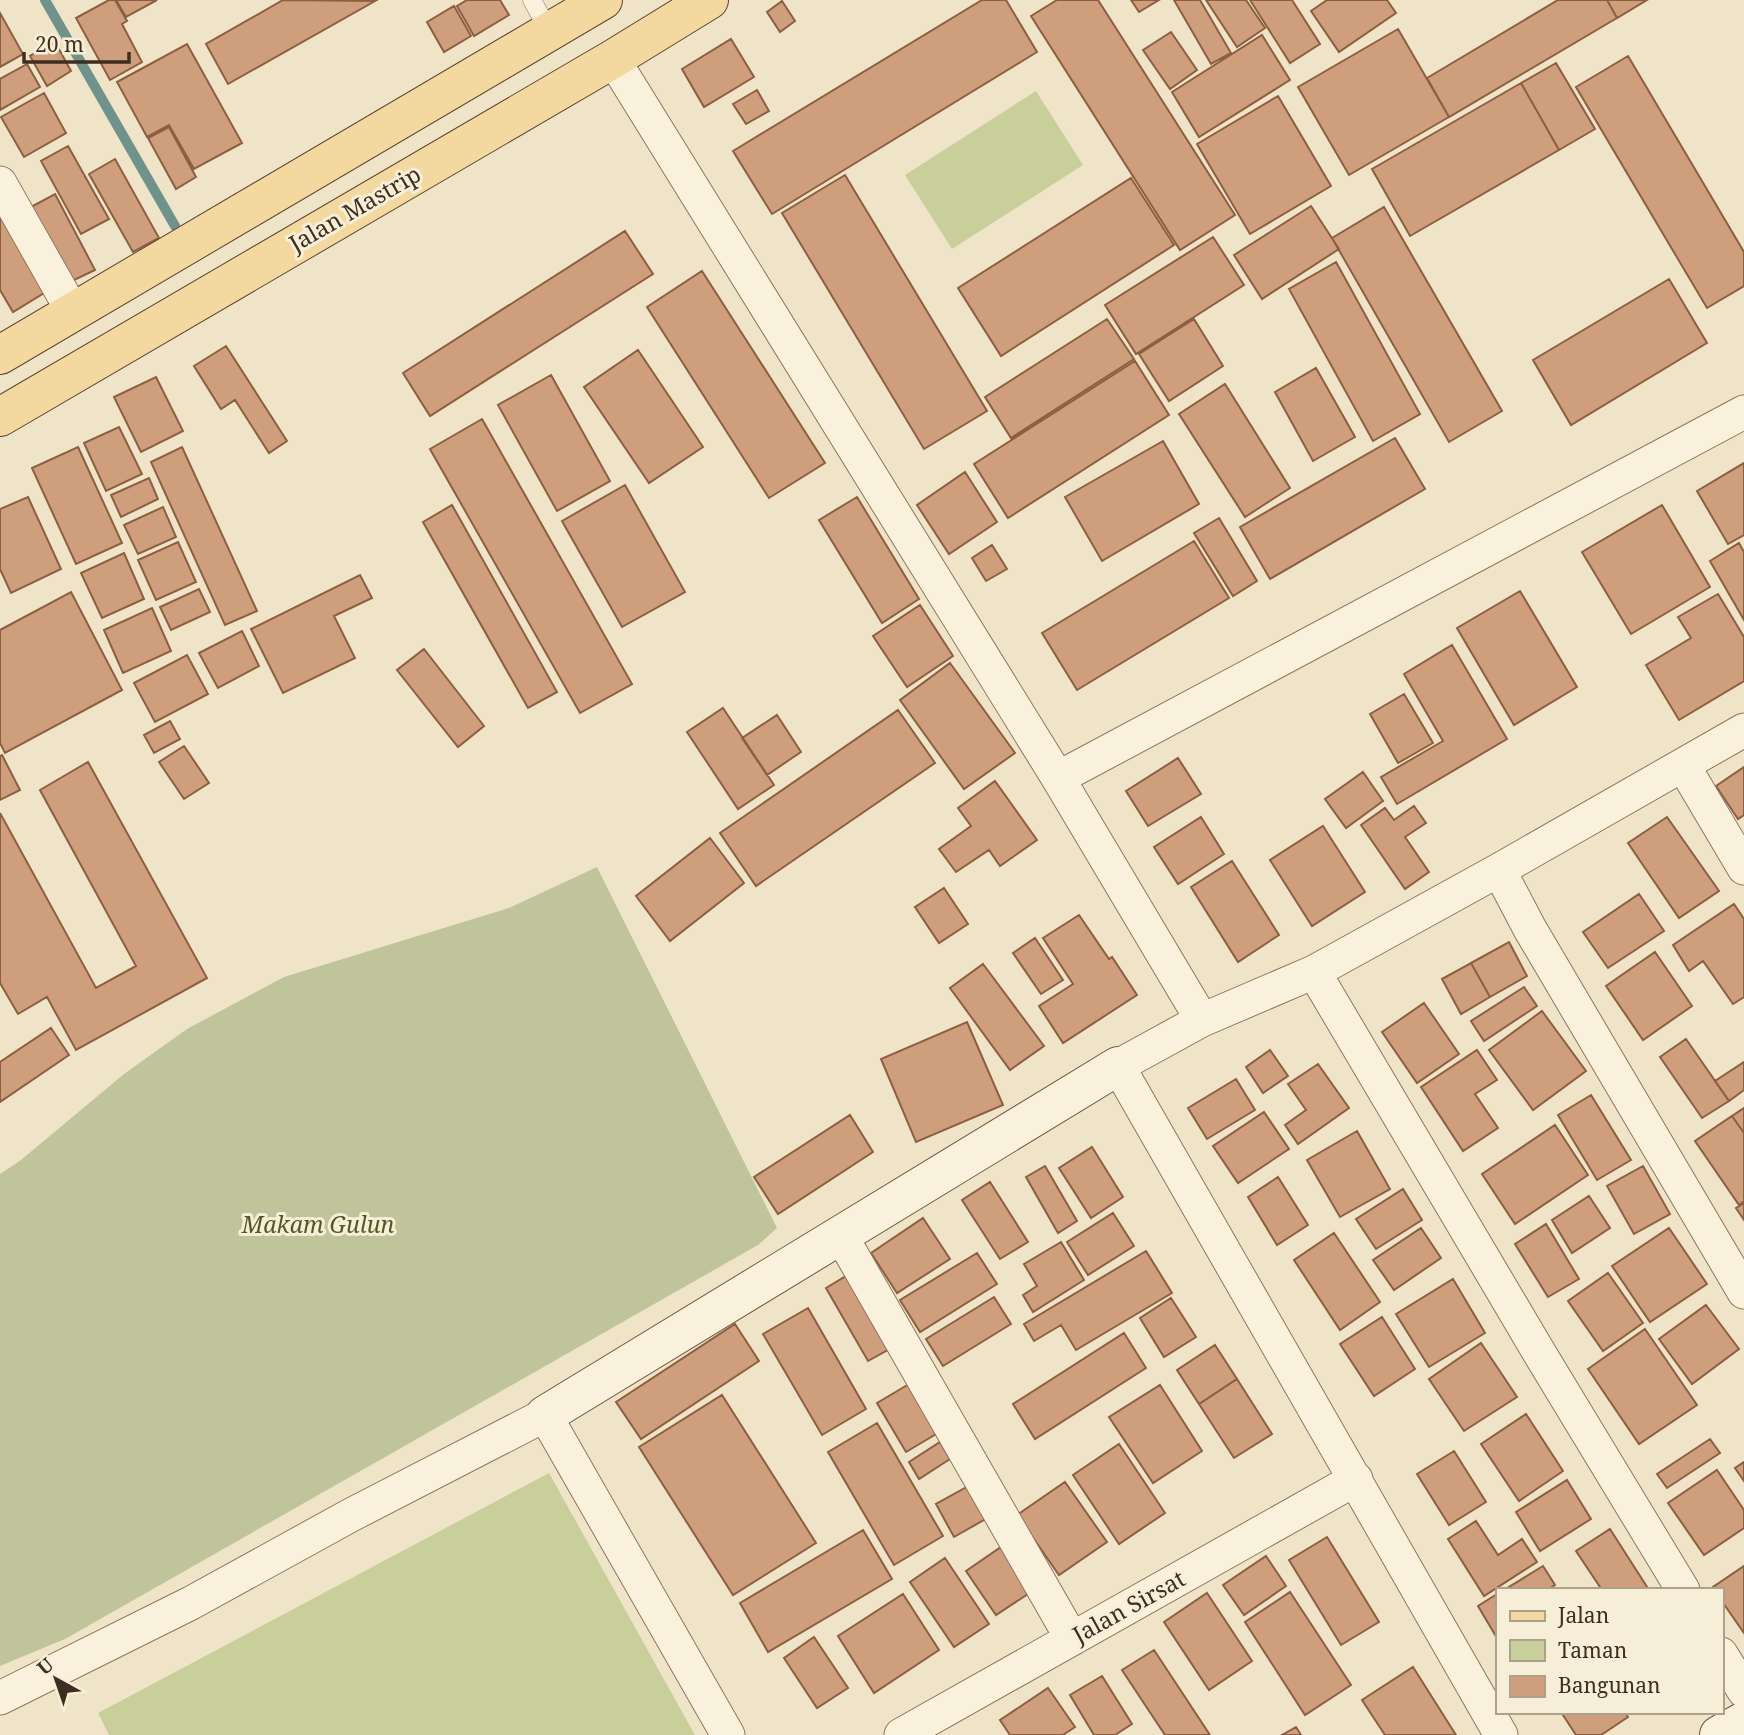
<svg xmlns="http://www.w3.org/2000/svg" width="1744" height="1735" viewBox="0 0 1744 1735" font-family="'Noto Serif',serif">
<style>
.green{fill:#c9cf9b}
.cemetery{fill:#bfc49a}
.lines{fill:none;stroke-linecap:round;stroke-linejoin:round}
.stream{stroke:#6f938a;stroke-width:10}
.building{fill:#cf9f7d;stroke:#8d5f41;stroke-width:2}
.lane-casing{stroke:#8d765c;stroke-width:19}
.street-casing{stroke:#8d765c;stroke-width:35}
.secondary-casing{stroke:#6f573f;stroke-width:40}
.primary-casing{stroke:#5b4430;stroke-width:40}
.lane{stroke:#faf1dc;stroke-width:18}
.street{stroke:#faf1dc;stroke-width:33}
.secondary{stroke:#faf1dc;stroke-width:38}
.primary{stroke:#f3d9a0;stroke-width:38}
.labels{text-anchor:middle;stroke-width:6;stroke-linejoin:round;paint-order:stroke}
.street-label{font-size:23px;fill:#3d2e20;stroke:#f7eed8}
.park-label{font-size:23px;font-style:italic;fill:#4d5a26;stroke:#f7eed8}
</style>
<rect width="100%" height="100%" fill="#f0e4c8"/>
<!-- green -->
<path class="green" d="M1036 91 1083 165 952 249 905 175Z
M549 1473 695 1735H109L98 1713Z"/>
<!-- cemetery -->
<path class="cemetery" d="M597 867 777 1228 758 1245 65 1639 0 1666V1174L21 1160 124 1074 187 1029 284 977 509 908Z"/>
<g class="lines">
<!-- stream -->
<path class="stream" d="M45 0 175 226"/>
</g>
<!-- building -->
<path class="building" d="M109 0H115L127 21 122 24 142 62 110 80 76 18Z
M116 0H157L126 17Z
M283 0 375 1 228 84 206 44Z
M467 0H500L509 15 474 36 457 6Z
M982 0H1006L1037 52 772 214 733 151Z
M1057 0H1098L1235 215 1180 250 1031 16Z
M1131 0H1159L1139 12Z
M1174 0H1200L1231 53 1211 64Z
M1206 0H1246L1265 28 1237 47Z
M1250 0H1292L1320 44 1290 63Z
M1327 0H1387L1396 13 1339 52 1311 11Z
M1558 0H1607L1617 18 1449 117 1427 78Z
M1607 0H1647L1617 18Z
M782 1 795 21 780 32 767 12Z
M454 6 471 36 444 52 427 22Z
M0 13 23 54 0 67Z
M1398 29 1449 117 1349 175 1298 87Z
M1171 32 1197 70 1170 89 1143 50Z
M1262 35 1290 80 1199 137 1172 92Z
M731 39 754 77 704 107 682 69Z
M55 42 71 71 47 86 30 56Z
M187 44 242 143 194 169 169 125 147 137 117 82Z
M1628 56 1744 252V286L1707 308 1576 87Z
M1556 63 1595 129 1559 150 1521 83Z
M27 64 40 87 0 110V79Z
M1521 83 1559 150 1410 236 1372 169Z
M757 90 769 111 746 124 733 104Z
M44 93 66 133 24 157 1 117Z
M1278 96 1331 186 1250 234 1197 144Z
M169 127 196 177 176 189 148 138Z
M68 146 109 219 81 234 41 161Z
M115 159 159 238 133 252 89 174Z
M845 175 987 411 924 449 782 213Z
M1131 178 1174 245 1001 356 958 288Z
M55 194 95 270 70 282 31 207Z
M1311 206 1339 249 1262 299 1234 255Z
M0 207 54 287 13 312 0 290Z
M1384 207 1502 411 1449 442 1332 238Z
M625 231 653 274 430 416 403 373Z
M1213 237 1244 285 1136 354 1105 305Z
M1336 262 1420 414 1373 441 1289 289Z
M702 271 825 463 769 498 647 307Z
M1669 279 1707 343 1571 425 1533 360Z
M1107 319 1134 359 1011 438 985 397Z
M1194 319 1223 366 1169 401 1139 354Z
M226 346 287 441 269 453 235 400 221 409 194 366Z
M638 350 703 447 649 483 584 387Z
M1135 361 1169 415 1008 518 974 464Z
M1316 368 1355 437 1313 461 1275 392Z
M551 375 610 481 557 511 498 405Z
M156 377 183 431 141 452 114 397Z
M1225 384 1290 488 1245 517 1179 414Z
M482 419 632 684 580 713 430 449Z
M119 427 142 474 106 491 84 443Z
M1395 438 1425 489 1270 579 1240 527Z
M1163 441 1199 504 1102 561 1065 497Z
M78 447 122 543 76 564 32 468Z
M182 447 257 611 225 625 151 462Z
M1744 463V535L1728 544 1697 491Z
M965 472 997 522 949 554 917 505Z
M149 478 158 499 121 517 111 495Z
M625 485 685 592 622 627 562 521Z
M28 497 61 569 11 593 0 569V509Z
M857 497 919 599 882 623 819 520Z
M452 505 557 692 528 708 423 522Z
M1662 505 1710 587 1631 634 1582 552Z
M163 507 176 537 138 554 124 525Z
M1219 518 1257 581 1233 596 1194 533Z
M1194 541 1229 598 1077 690 1042 633Z
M178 542 196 582 156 600 138 560Z
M1739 543 1744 552V620L1710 561Z
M992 545 1007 569 986 581 972 558Z
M124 553 144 599 102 618 81 573Z
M360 575 372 598 334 616 355 658 283 693 251 629Z
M199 589 210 612 171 630 160 607Z
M1520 591 1577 687 1514 725 1457 628Z
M71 592 122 690 5 753 0 743V630Z
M1718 594 1744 637V681L1679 720 1646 665 1691 638 1678 617Z
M920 605 953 656 907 687 873 636Z
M152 608 171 651 123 673 104 630Z
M242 631 259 666 218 688 199 653Z
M1452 645 1507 739 1397 804 1381 777 1443 741 1404 674Z
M424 649 484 726 458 747 397 670Z
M187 655 208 694 155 722 134 683Z
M950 663 1015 753 964 789 900 700Z
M1404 694 1433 743 1398 763 1370 714Z
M723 708 774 785 738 809 687 732Z
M898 710 935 763 756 886 720 833Z
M777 715 801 752 767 775 742 738Z
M170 721 180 739 154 753 144 735Z
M184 746 209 783 184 799 159 762Z
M2 755 20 790 0 800V756Z
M1178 758 1201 794 1148 826 1126 791Z
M88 762 207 978 76 1050 47 997 18 1014 0 983V813L96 988 136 966 40 790Z
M1744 767V815L1738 819 1716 786Z
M1363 772 1383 801 1346 828 1325 799Z
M995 781 1037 840 1000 866 989 850 956 872 939 849 971 826 958 808Z
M1414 806 1426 823 1405 837 1429 872 1405 889 1361 825 1385 808 1394 820Z
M1201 817 1224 854 1178 884 1154 847Z
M1667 817 1719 891 1679 918 1628 843Z
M1323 826 1365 892 1312 926 1270 860Z
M710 838 744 883 670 941 636 896Z
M1232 861 1279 935 1238 962 1191 887Z
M944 888 968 924 939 943 915 907Z
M1639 894 1664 931 1608 968 1583 932Z
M1734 904 1744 919V997L1733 1004 1703 961 1689 971 1673 945Z
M1079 915 1109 959 1112 957 1137 995 1063 1043 1039 1006 1073 984 1043 938Z
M1035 938 1063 980 1041 994 1013 953Z
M1509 942 1527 976 1490 997 1471 963Z
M1655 952 1692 1006 1643 1040 1606 986Z
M1471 963 1490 997 1461 1014 1442 979Z
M983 964 1044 1046 1010 1070 950 988Z
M1524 987 1537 1006 1484 1041 1471 1021Z
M1424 1003 1459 1054 1417 1083 1382 1032Z
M1542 1011 1586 1071 1533 1110 1489 1050Z
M967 1022 1003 1105 916 1142 881 1059Z
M51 1028 69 1055 0 1102V1062Z
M1686 1039 1729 1101 1702 1118 1660 1057Z
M1270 1050 1288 1076 1263 1093 1246 1067Z
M1477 1050 1497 1080 1475 1094 1498 1128 1463 1151 1421 1087Z
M1744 1062V1090L1729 1101 1715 1081Z
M1318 1064 1349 1108 1298 1144 1285 1125 1306 1110 1288 1084Z
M1236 1079 1255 1110 1207 1139 1188 1108Z
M1591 1095 1631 1160 1597 1180 1558 1115Z
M1744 1108V1133L1732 1116Z
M1264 1112 1289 1149 1238 1183 1213 1146Z
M850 1115 873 1152 778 1214 754 1177Z
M1732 1116 1744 1133V1201L1739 1205 1695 1141Z
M1555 1125 1588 1175 1515 1224 1482 1174Z
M1357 1131 1390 1189 1340 1217 1307 1160Z
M1092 1147 1123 1197 1091 1218 1059 1168Z
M1045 1166 1077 1221 1058 1233 1026 1177Z
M1643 1166 1670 1214 1634 1234 1607 1186Z
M1278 1177 1308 1225 1277 1245 1248 1197Z
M990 1182 1028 1242 1000 1259 962 1200Z
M1403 1189 1422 1220 1376 1249 1356 1219Z
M1589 1196 1610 1228 1572 1253 1552 1220Z
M1744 1203V1220L1736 1208Z
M1113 1213 1134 1246 1088 1275 1067 1242Z
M923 1218 950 1259 897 1293 871 1253Z
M1546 1224 1579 1279 1548 1297 1515 1244Z
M1421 1228 1441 1258 1394 1290 1373 1260Z
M1669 1228 1707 1284 1650 1322 1612 1266Z
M1334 1233 1380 1302 1340 1330 1294 1260Z
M1061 1242 1084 1280 1033 1312 1023 1295 1037 1286 1024 1264Z
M1146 1251 1172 1293 1076 1350 1061 1325 1034 1341 1024 1324Z
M977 1253 997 1284 920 1332 900 1300Z
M851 1273 893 1347 868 1361 826 1288Z
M1608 1273 1643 1323 1603 1351 1568 1301Z
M1453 1279 1485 1333 1429 1367 1396 1314Z
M994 1297 1011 1324 943 1366 926 1339Z
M1171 1298 1196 1337 1164 1357 1140 1318Z
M1706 1305 1739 1349 1692 1384 1659 1339Z
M808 1308 866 1409 822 1435 763 1334Z
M1382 1317 1415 1369 1374 1396 1340 1344Z
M735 1324 759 1361 641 1439 616 1402Z
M1645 1329 1697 1405 1639 1444 1588 1369Z
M1124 1333 1146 1368 1035 1439 1013 1404Z
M1481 1343 1517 1397 1464 1431 1429 1379Z
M1215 1345 1237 1379 1199 1404 1177 1370Z
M1237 1379 1272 1434 1234 1458 1199 1404Z
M914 1381 943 1430 906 1452 877 1403Z
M1160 1385 1202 1451 1153 1483 1109 1417Z
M722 1395 816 1543 733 1595 639 1447Z
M1526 1414 1563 1471 1519 1501 1481 1444Z
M877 1423 943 1536 894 1565 828 1452Z
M1710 1439 1720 1453 1667 1488 1657 1474Z
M940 1442 950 1459 919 1479 909 1462Z
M1119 1444 1165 1513 1119 1544 1073 1475Z
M1454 1451 1486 1502 1449 1525 1417 1474Z
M1744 1462V1481L1735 1468Z
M1717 1470 1744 1510V1528L1704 1555 1668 1503Z
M1567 1480 1591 1519 1540 1551 1516 1512Z
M1065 1482 1107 1542 1059 1575 1017 1515Z
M972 1484 991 1516 954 1537 936 1504Z
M1476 1521 1498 1555 1522 1539 1537 1562 1484 1596 1448 1539Z
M1610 1529 1649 1590H1602L1576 1551Z
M863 1530 892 1579 768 1652 740 1603Z
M1327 1537 1379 1622 1341 1645 1289 1560Z
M1001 1547 1031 1592 996 1615 966 1571Z
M1266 1556 1286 1586 1244 1615 1223 1585Z
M945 1558 989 1624 954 1647 910 1582Z
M1543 1566 1555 1585 1547 1590H1504Z
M1744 1566V1633L1721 1600V1590H1714L1713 1587Z
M1290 1592 1351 1685 1305 1715 1245 1622Z
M1207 1593 1252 1661 1209 1690 1164 1622Z
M903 1594 939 1650 874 1693 838 1636Z
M1497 1594V1638L1478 1606Z
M814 1637 848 1688 817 1708 784 1658Z
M1154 1650 1210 1735H1165L1122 1670Z
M1413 1667 1456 1735H1385L1362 1700Z
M1102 1676 1132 1724 1115 1735H1094L1070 1695Z
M1048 1688 1075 1727 1063 1735H1010L1000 1720Z
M1561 1712H1624L1628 1717 1601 1735H1576Z
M1296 1727 1301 1735H1282Z"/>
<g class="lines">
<!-- lane casing -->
<g class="lane-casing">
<path id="lane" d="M532 0 549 31"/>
</g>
<!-- street casing -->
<g class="street-casing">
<path id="street" d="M613 59 1058 778 1202 1020
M0 183 73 312
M1683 765 1744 868
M1058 778 1744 412
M1499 870 1530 929 1744 1292
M1314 972 1540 1354 1683 1590
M840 1234 1072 1639
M1721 1654 1744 1691
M0 1698 191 1603 351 1515 545 1415 728 1735
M901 1735 1356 1479
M1501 1735 1118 1066 1202 1020 1314 972 1499 870 1744 730"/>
</g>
<!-- secondary casing -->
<g class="secondary-casing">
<path id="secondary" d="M545 1415 1118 1066
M1719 1735 1744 1721"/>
</g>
<!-- primary casing -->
<g class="primary-casing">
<path id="primary" d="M0 355 603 0
M0 417 613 59 709 0"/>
</g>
<!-- lane -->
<use href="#lane" class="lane"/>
<!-- street -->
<use href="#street" class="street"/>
<!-- secondary -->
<use href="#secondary" class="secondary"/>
<!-- primary -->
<use href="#primary" class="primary"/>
</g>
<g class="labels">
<!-- street labels -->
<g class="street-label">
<text transform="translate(355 209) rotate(-30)" y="8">Jalan Mastrip</text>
<text transform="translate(1129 1607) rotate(-29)" y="8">Jalan Sirsat</text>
</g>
<!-- park labels -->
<g class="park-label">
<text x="318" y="1233">Makam Gulun</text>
</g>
</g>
<!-- legend -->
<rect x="1496" y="1588" width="228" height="126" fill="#f7eed8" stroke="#ada18e" stroke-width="2"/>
<rect x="1510" y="1611" width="35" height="10" fill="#f3d9a0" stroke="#ada18e" stroke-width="2"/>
<text x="1558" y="1623" font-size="21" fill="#3d2e20">Jalan</text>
<rect x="1510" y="1640" width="35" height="21" fill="#c9cf9b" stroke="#ada18e" stroke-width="2"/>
<text x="1558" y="1658" font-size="21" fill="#3d2e20">Taman</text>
<rect x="1510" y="1676" width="35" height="21" fill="#cf9f7d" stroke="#ada18e" stroke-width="2"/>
<text x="1558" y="1693" font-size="21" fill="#3d2e20">Bangunan</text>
<!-- north arrow -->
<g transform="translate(56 1679) rotate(320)" stroke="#f7eed8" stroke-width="5" paint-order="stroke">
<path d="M0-5L12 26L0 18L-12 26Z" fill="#3d2e20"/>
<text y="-10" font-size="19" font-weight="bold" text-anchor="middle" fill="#3d2e20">U</text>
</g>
<!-- scale -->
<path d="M24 52v10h105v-10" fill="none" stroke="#3d2e20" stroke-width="3.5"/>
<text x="35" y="52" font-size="21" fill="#3d2e20" stroke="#f7eed8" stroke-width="5" paint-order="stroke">20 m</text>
</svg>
